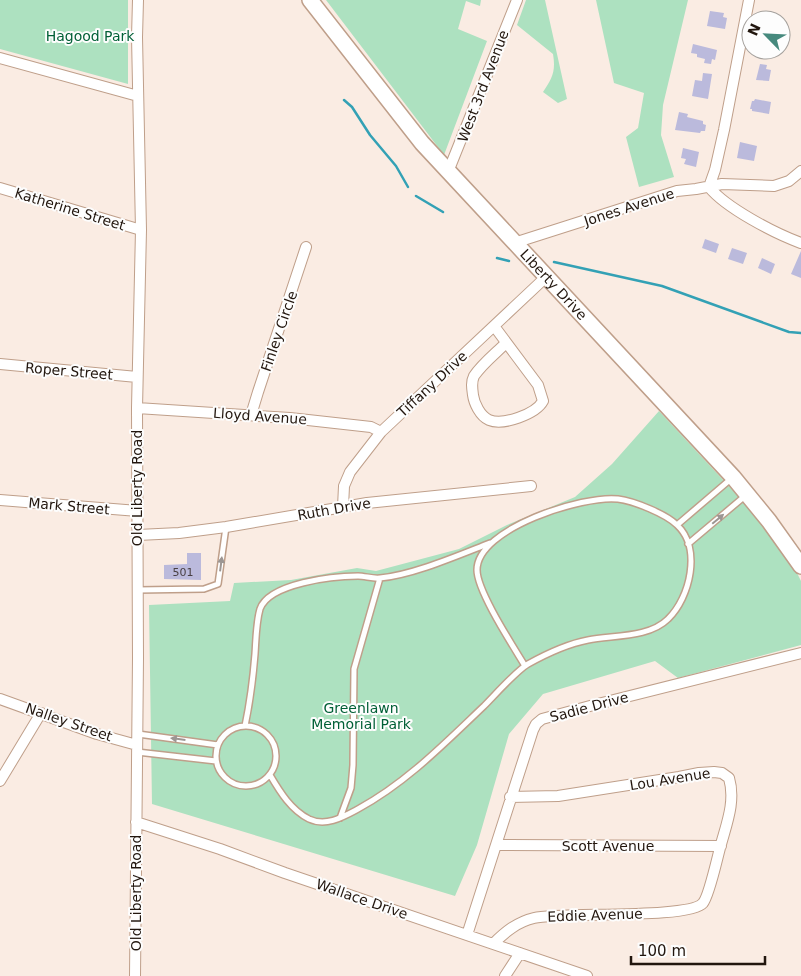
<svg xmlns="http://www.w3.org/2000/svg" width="801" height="976" viewBox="0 0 801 976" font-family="'DejaVu Sans',sans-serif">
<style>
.green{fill:#ade1c0}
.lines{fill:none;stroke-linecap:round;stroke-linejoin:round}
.stream{stroke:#33a1b5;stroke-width:2.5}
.building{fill:#bbbadc}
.lane-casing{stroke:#bf9f8a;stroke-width:8}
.street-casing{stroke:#bf9f8a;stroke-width:12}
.secondary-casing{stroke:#bf9f8a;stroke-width:18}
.lane{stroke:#fff;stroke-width:5}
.street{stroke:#fff;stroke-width:10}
.secondary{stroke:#fff;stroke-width:15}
.oneway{fill:#9c9693}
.labels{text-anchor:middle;stroke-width:4;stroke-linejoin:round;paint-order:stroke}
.number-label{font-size:11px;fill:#483f42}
.park-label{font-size:14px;fill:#005f36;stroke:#fdfdfd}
.street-label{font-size:14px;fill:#22160e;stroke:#fdfdfd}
</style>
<rect width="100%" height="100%" fill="#faece3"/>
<!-- green -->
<path class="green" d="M0 0H128V84L0 49Z
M326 0H481L480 6 466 1 458 29 487 41 444 155Z
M526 0H545L567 99 558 103 543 92C552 78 556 72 553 54L517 25Z
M596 0H688L663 105 661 135 674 177 639 187 626 137 638 128 644 93 614 83Z
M659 411 753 512 790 559 801 581V645L678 678 655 661 543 694 509 734 477 845 455 896 152 804 149 605 230 601 234 583 291 580 357 568 376 571 459 549 507 525 575 497 612 464Z"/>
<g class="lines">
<!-- stream -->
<path class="stream" d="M344 100 352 107 370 135 396 166 408 187
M416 196 443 212
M497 258 509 261
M554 262 662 286 789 332 801 333"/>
</g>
<!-- building -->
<path class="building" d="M710 11 724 13 723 17 727 18 725 29 707 26Z
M693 44 717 50 715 60 712 59 711 64 704 63 705 59 697 57V54L691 53Z
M760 64 767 65 766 69 771 70 769 81 756 80Z
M703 73 712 74 708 99 692 96 695 80 702 81Z
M755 99 771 102 769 114 752 111V109H750L752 101H754Z
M679 112 688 114 687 117 703 121V124L706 125 705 131H701L700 133 675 130Z
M740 142 757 146 754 161 737 158Z
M683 148 699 152 696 167 684 164 686 159 681 158Z
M705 239 719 244 716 253 702 248Z
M732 248 747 253 743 264 728 259Z
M801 251V278L791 274Z
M762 258 775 264 771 274 758 268Z
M187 553H201V580L164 579V565L187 564Z"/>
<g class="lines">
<!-- lane casing -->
<g class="lane-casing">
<path id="lane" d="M677 525 732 478
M688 544 745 496
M138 590 204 589 218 584 226 527
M245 726C250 702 253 679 255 654 256 640 256 623 260 609 269 583 334 576 358 576 365 576 373 579 380 578 413 575 459 555 490 543
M216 756a30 30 0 1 1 60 0a30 30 0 1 1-60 0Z
M138 734 218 745
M137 752 216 761
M270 775C280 792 291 810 309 819 326 827 343 817 358 809 406 783 444 744 484 706 495 695 516 671 528 664 546 654 567 644 588 640 613 635 649 638 668 619 690 598 702 548 677 525 666 514 634 501 618 499 584 495 477 528 477 570 477 591 513 646 525 666
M340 818 351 788 353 765 354 669 380 578"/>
</g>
<!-- street casing -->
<g class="street-casing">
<path id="street" d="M749 0 724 130 715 170 709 187C726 208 774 233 801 243
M0 58 138 96
M448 172 517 0
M0 188 141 230
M514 243 677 191 696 189 722 184 774 186 789 181 801 171
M494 326 538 385 543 401C536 414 503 426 489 420 480 416 474 403 473 395 472 388 471 382 474 376 482 364 496 353 506 343
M0 364 137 377
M137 408 290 418 371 427 381 432
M251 415 258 392 306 247
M0 500 138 511
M343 507 344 486 350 472 381 432 546 277
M138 535 179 533 226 527 367 503 531 486
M0 699 97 734 137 745
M0 781 41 713
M136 822 220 849 285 873 587 976
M496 845 721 846
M467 935 533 730 536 724 542 719 590 706 801 653
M493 944C505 932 517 922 534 918 562 912 690 919 703 903 709 896 717 859 720 848 726 825 736 802 729 778L722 773 714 772 699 773 679 777 558 796 510 797
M135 976 138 658 137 408 141 230 137 37 138 0
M505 976 520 953"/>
</g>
<!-- secondary casing -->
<g class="secondary-casing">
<g id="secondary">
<path id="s1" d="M310 0 422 143 733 477 769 521 801 566"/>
</g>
</g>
<!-- lane -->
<use href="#lane" class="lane"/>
<!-- street -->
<use href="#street" class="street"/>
<!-- secondary -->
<use href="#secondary" class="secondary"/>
</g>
<!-- one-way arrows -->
<defs><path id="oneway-solid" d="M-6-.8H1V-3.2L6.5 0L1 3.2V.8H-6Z" transform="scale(1.25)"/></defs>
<g class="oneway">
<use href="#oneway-solid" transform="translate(718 519) rotate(-40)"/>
<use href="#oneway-solid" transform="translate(221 564) rotate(-83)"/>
<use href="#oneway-solid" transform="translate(178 739) rotate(-173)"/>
</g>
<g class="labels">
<!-- number labels -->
<g class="number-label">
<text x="183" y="576">501</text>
</g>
<!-- park labels -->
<g class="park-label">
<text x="90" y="41">Hagood Park</text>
<text x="361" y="713">Greenlawn<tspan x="361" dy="16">Memorial Park</tspan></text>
</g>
<!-- street labels -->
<g class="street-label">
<text transform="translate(483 86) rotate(-69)" y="5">West 3rd Avenue</text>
<text transform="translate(629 207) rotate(-18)" y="5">Jones Avenue</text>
<text transform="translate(70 209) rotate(17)" y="5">Katherine Street</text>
<text dy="5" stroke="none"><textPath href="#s1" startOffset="375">Liberty Drive</textPath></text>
<text transform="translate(279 331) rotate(-71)" y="5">Finley Circle</text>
<text transform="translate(69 371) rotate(5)" y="5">Roper Street</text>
<text transform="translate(432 384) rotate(-43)" y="5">Tiffany Drive</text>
<text transform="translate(260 416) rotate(4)" y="5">Lloyd Avenue</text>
<text transform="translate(137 488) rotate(-90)" y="5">Old Liberty Road</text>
<text transform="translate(69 506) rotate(5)" y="5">Mark Street</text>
<text transform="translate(334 509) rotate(-10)" y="5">Ruth Drive</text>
<text transform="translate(589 707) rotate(-15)" y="5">Sadie Drive</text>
<text transform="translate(69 722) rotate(19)" y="5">Nalley Street</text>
<text transform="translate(670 779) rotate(-9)" y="5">Lou Avenue</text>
<text x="608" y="851">Scott Avenue</text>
<text transform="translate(136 893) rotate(-90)" y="5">Old Liberty Road</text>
<text transform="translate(362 899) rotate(19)" y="5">Wallace Drive</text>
<text transform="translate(595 915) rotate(-2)" y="5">Eddie Avenue</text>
</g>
</g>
<!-- north arrow -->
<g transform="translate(766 35) rotate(294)"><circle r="24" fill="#fdfdfd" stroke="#a5a19d"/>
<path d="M0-4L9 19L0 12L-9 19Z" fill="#46897d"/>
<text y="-8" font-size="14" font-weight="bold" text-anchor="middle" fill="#22160e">N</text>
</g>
<!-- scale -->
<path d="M631 956v8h134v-8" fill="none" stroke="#22160e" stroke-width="2.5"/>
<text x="638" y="956" font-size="15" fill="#22160e" stroke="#fdfdfd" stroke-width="4" paint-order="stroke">100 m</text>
</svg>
